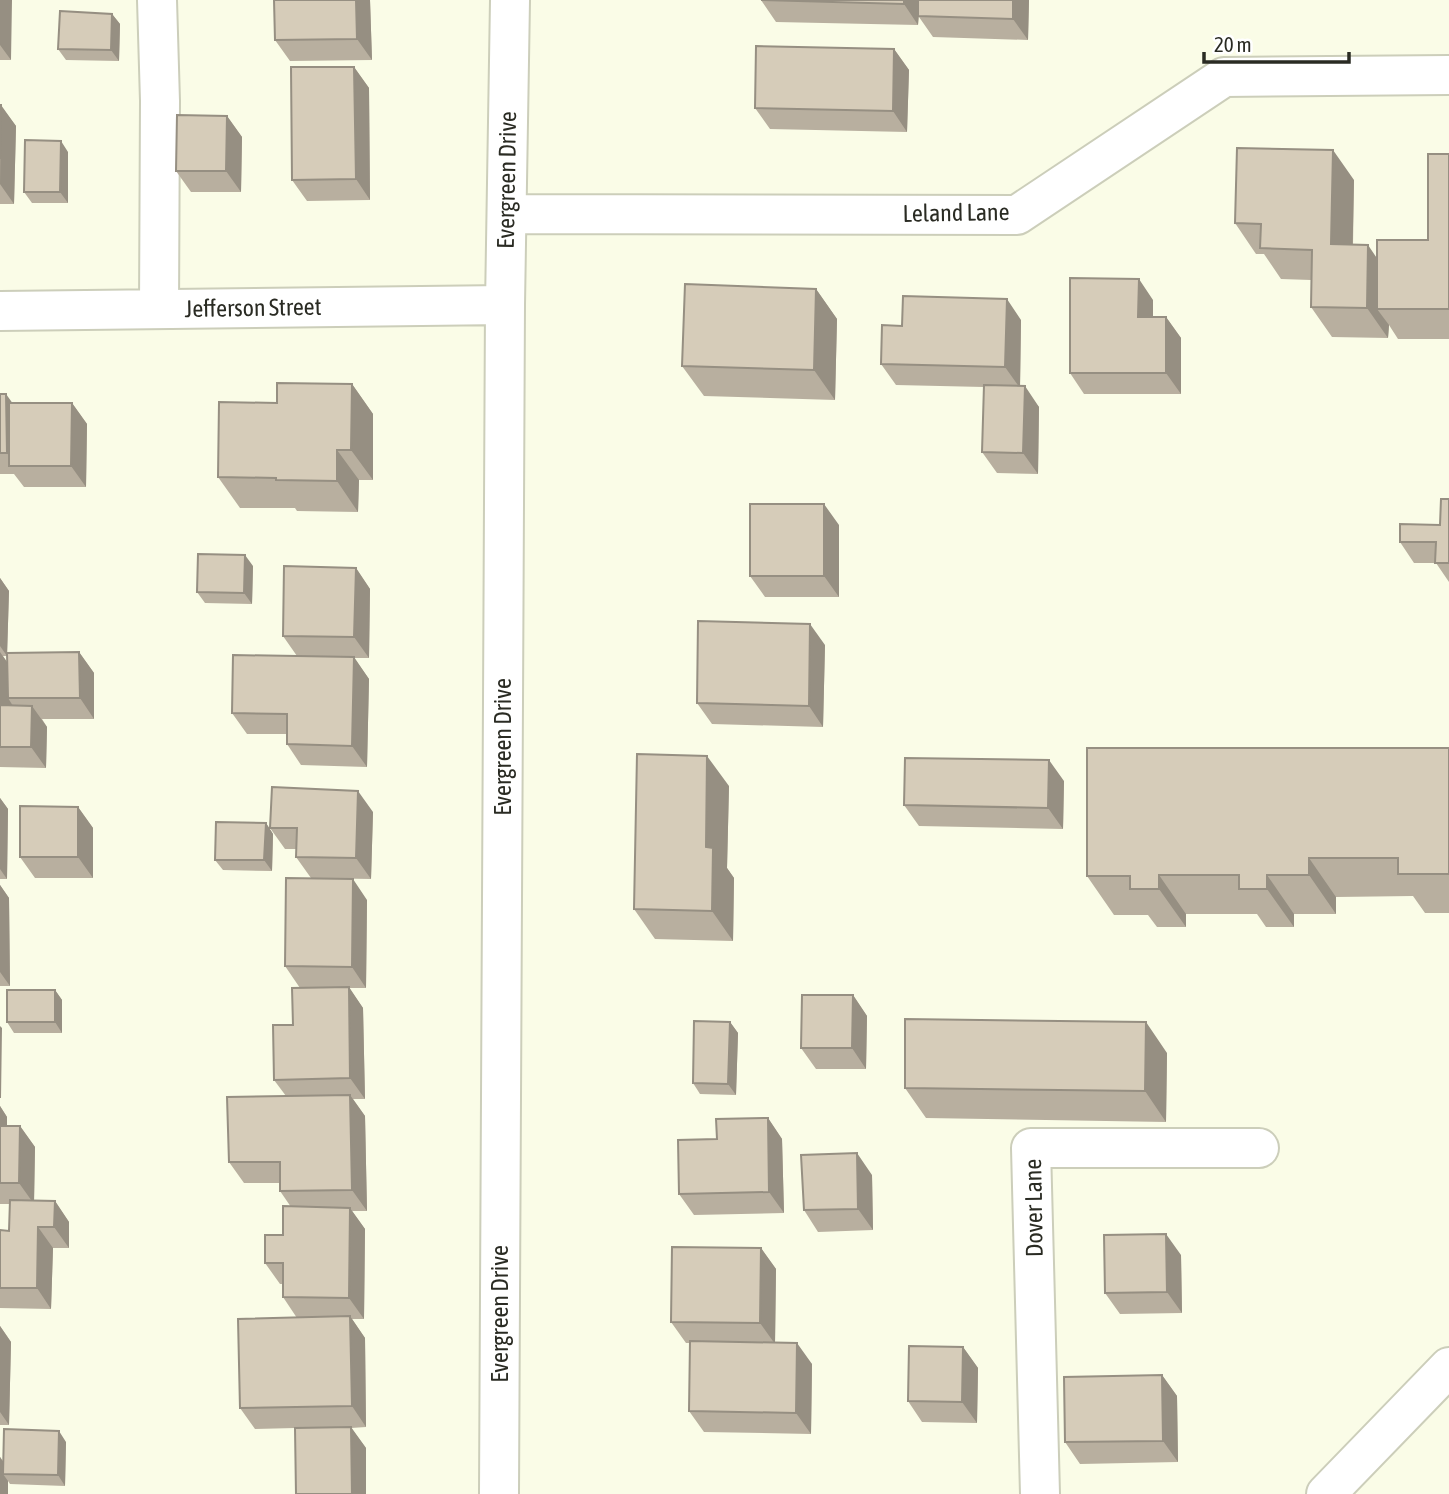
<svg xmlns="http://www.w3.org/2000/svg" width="1449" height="1494" viewBox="0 0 1449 1494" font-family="'Asap Condensed',sans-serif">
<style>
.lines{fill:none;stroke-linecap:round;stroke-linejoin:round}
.minor-casing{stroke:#ccceba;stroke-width:42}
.minor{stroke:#fff;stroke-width:38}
.wall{fill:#b8af9f}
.shaded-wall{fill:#968f82}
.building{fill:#d6ccb9;stroke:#968f82;stroke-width:2}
.labels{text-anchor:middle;stroke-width:7;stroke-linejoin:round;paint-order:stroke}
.street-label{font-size:24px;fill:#2a2b23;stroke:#fff}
</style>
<rect width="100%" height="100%" fill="#fafce7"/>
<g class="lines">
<!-- minor casing -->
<g class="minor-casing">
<path id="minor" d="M157 0 160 101 159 309
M507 214 1017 215 1224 77 1449 75
M0 311 505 305
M499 1494 505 305 510 0
M1040 1494 1031 1148H1259
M1326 1494 1449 1367"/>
</g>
<!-- minor -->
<use href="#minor" class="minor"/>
</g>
<!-- wall -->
<path class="wall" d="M0 0 11 60H0Z
M370 0 372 60 290 61 275 40Z
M761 0H1029L1028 40 933 37 919 17 918 25 776 22Z
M112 14 120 24 119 61 66 60 58 49Z
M894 49 909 70 907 132 770 129 755 108Z
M354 67 369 88 370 200 307 201 292 180Z
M0 105 16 126 14 204H0Z
M227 116 242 137 241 192H191L176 171Z
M68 152V203H32L24 192Z
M1449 154V339H1398L1389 325 1388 338 1332 337 1311 307V280L1281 279 1264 254H1256L1235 223 1354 180 1353 245 1377 258 1428 240Z
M816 289 837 319 835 400 704 396 682 366Z
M1153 300V317H1166L1181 338V394H1084L1070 373Z
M1021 320 1020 386 1039 407 1038 474 997 473 982 452 984 387 896 385 881 364 902 326Z
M352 384 373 414V480H359L358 512 297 511 295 508H240L218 477 277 403Z
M0 394 12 403H72L87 424 86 487H24L14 474H0Z
M1449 499V582L1436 563H1414L1400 542 1440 525Z
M839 525V597H765L750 576Z
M253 566 252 604 205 603 197 592Z
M356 568 370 589 369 658H354L369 679 367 767 301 765 287 744V734H247L232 713 297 656 283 636Z
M0 578 9 591 7 656H3L7 662 79 652 94 673V719H42L47 727 46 768 0 767Z
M825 645 823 727 712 724 697 703Z
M1449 748V913H1425L1413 896 1336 897V914H1294V927H1266L1257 914H1186V927H1157L1148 915H1114L1087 876Z
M1064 781 1063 829 919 826 904 805Z
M729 786 727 868 734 878 733 941 655 939 634 909Z
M0 798 8 809 7 879H0Z
M78 807 93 828V878H35L20 857Z
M373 812 371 879 311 878 296 857V849H285L270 828Z
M266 823 273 834 272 871 223 870 215 860Z
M0 885 9 898 10 986H0Z
M367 900 366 988H349L363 1008 365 1099H353L365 1116 367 1211H352L365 1229 364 1319H352L365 1338 366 1427 351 1428 366 1448 295 1428 255 1429 240 1408 297 1318 283 1297V1284H280L265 1263 283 1235 291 1207 280 1191V1183H244L229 1162 286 1096 274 1080 293 1025 300 988 285 966Z
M55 990 62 1000V1033H14L7 1022Z
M853 995 867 1016 866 1069H816L801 1048Z
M730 1022 738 1033 736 1095 700 1094 693 1083Z
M1167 1053 1166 1122 926 1118 905 1088Z
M0 1106 7 1117V1126H20L35 1147 34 1200 55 1201 69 1222V1248H53L51 1309 0 1308V1230L9 1231 10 1204H0Z
M768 1118 782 1139 784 1213 694 1215 679 1194 717 1139Z
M872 1175 873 1230 818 1232 804 1210Z
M761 1248 776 1269 775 1343 812 1364 811 1434 704 1432 689 1411 690 1343H686L671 1322Z
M1181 1255 1182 1313 1120 1314 1105 1293Z
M0 1326 11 1342 9 1425H0Z
M963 1347 978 1368 977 1423 922 1422 908 1401Z
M1162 1375 1177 1396 1178 1462 1080 1464 1065 1442Z
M66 1442 65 1486 10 1484 8 1481V1494H0V1457L3 1461Z"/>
<!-- shaded-wall -->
<path class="shaded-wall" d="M0 0H12L11 60 0 45Z
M356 0H370L372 60 357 39Z
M904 0H919L918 25 904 4Z
M1013 0H1029L1028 40 1013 19Z
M112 14 120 24 119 61 111 50Z
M894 49 909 70 907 132 893 111Z
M354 67 369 88 370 200 356 179Z
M1 105 16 126 14 204 0 184Z
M227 116 242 137 241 192 226 171Z
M61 141 68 152V203L60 192Z
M1333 150 1354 180 1352 275 1331 244Z
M1368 245 1389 276 1377 309 1389 325 1388 338 1367 308Z
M1139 279 1153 300V338L1138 317Z
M816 289 837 319 835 400 814 370Z
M1007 299 1021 320 1020 388 1005 367Z
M1166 317 1181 338V394L1166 373Z
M352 384 373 414V480L351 450Z
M1025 386 1039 407 1038 474 1023 453Z
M6 394 21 415 16 466 7 453Z
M72 403 87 424 86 487 71 466Z
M337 450 359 480 358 512 337 481Z
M824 504 839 525V597L824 576Z
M245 555 253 566 252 604 244 593Z
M356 568 370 589 369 658 354 637Z
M0 578 9 591 7 656 0 646Z
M810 624 825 645 823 727 809 706Z
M0 652 14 672 8 698 13 706 0 708Z
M79 652 94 673V719L80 698Z
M354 657 369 679 367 767 352 746Z
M32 706 47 727 46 768 31 747Z
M707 756 729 786 727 868 734 878 733 941 712 911 706 847Z
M1049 760 1064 781 1063 829 1048 808Z
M358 791 373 812 371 879 356 858Z
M0 798 8 809 7 879 0 869Z
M78 807 93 828V878L78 857Z
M266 823 273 834 272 871 264 860Z
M1309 858 1336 897V914L1309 875Z
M1159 875 1186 914V927L1159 889Z
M1267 875 1294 914V927L1267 889Z
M353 879 367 900 366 988 352 967Z
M0 885 9 898 10 986 0 972Z
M349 987 363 1008 365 1099 350 1078Z
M55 990 62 1000V1033L55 1022Z
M853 995 867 1016 866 1069 852 1048Z
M730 1022 738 1033 736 1095 728 1084Z
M1146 1022 1167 1053 1166 1122 1145 1091Z
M0 1026 2 1028 1 1098H0Z
M350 1095 365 1116 367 1211 352 1190Z
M0 1106 7 1117V1146L0 1137Z
M768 1118 782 1139 784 1213 769 1192Z
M20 1126 35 1147 34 1204 19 1183Z
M857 1153 872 1175 873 1230 858 1209Z
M55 1201 69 1222V1248L54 1227Z
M350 1208 365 1229 364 1319 349 1298Z
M38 1227 53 1248 51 1309 37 1288Z
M1166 1234 1181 1255 1182 1313 1167 1292Z
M761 1248 776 1269 775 1344 760 1323Z
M350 1316 365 1338 366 1427 352 1406Z
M0 1326 11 1342 9 1425 0 1412Z
M797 1343 812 1364 811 1434 796 1413Z
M963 1347 978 1368 977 1423 962 1402Z
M1162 1375 1177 1396 1178 1462 1163 1441Z
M351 1427 366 1448V1494H352Z
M59 1431 66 1442 65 1486 58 1475Z
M0 1457 7 1468 3 1474 8 1481V1494H0Z"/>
<!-- building -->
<path class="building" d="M274 0H356L357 39 275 40Z
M761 0H904V4Z
M918 0H1013V19L918 16Z
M60 11 112 14 111 50 58 49Z
M756 46 894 49 893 111 755 108Z
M291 67H354L356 179 292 180Z
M0 105H1L0 159Z
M177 115 227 116 226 171H176Z
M25 140 61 141 60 192H24Z
M1237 148 1333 150 1331 244 1368 245 1367 308 1311 307 1312 250 1260 248 1261 224 1235 223Z
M1428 154H1449V309H1377V240H1428Z
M1070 278 1139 279 1138 317H1166V373H1070Z
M685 284 816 289 814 370 682 366Z
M903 296 1007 299 1005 367 881 364 882 325 902 326Z
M277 383 352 384 351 450H337V481L276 480V478L218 477 219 402 277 403Z
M984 385 1025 386 1023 453 982 452Z
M0 394H6L7 453H0Z
M9 403H72L71 466H9Z
M1441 499H1449V563H1435L1436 542H1400V524L1440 525Z
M750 504H824V576H750Z
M198 554 245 555 244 593 197 592Z
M284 566 356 568 354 637 283 636Z
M698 621 810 624 809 706 697 703Z
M79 652 80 698H8L7 653Z
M233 655 354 657 352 746 287 744V714L232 713Z
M0 705 32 706 31 747H0Z
M1087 748H1449V874H1398V858H1309V875H1267V889H1239V875H1159V889H1130V876H1087Z
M637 754 707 756 706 847 713 848 712 911 634 909Z
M905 758 1049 760 1048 808 904 805Z
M272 787 358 791 356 858 296 857 297 828H270Z
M20 806 78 807V857H20Z
M216 822 266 823 264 860H215Z
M286 878 353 879 352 967 285 966Z
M349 987 350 1078 274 1080 273 1025H293L292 988Z
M7 990H55V1022H7Z
M802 995H853L852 1048H801Z
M905 1019 1146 1022 1145 1091 905 1088Z
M694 1021 730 1022 728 1084 693 1083Z
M350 1095 352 1190 280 1191V1162H229L227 1097Z
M768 1118 769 1192 679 1194 678 1140 717 1139 716 1119Z
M0 1126H20L19 1183H0Z
M857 1153 858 1209 804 1210 801 1155Z
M10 1200 55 1201 54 1227H38L37 1288H0V1230L9 1231Z
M283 1206 350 1208 349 1298 283 1297V1263H265V1235H283Z
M1166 1234 1167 1292 1105 1293 1104 1235Z
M672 1247 761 1248 760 1323 671 1322Z
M350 1316 352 1406 240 1408 238 1319Z
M690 1341 797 1343 796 1413 689 1411Z
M909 1346 963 1347 962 1402 908 1401Z
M1162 1375 1163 1441 1065 1442 1064 1377Z
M351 1427 352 1494H296L295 1428Z
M4 1429 59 1431 58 1475 3 1474Z"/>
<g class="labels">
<!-- street labels -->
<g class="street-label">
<text transform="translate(507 180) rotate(-89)" y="8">Evergreen Drive</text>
<text transform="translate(956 213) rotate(-1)" y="8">Leland Lane</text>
<text transform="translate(253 308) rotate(-1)" y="8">Jefferson Street</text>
<text transform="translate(503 747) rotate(-90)" y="8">Evergreen Drive</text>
<text transform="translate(1034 1208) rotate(-91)" y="8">Dover Lane</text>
<text transform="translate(500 1314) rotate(-90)" y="8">Evergreen Drive</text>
</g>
</g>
<!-- scale -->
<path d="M1204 52v10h145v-10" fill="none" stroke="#2a2b23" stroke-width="3.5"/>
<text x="1214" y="52" font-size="21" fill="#2a2b23" stroke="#ffffff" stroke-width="5" paint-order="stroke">20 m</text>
</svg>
